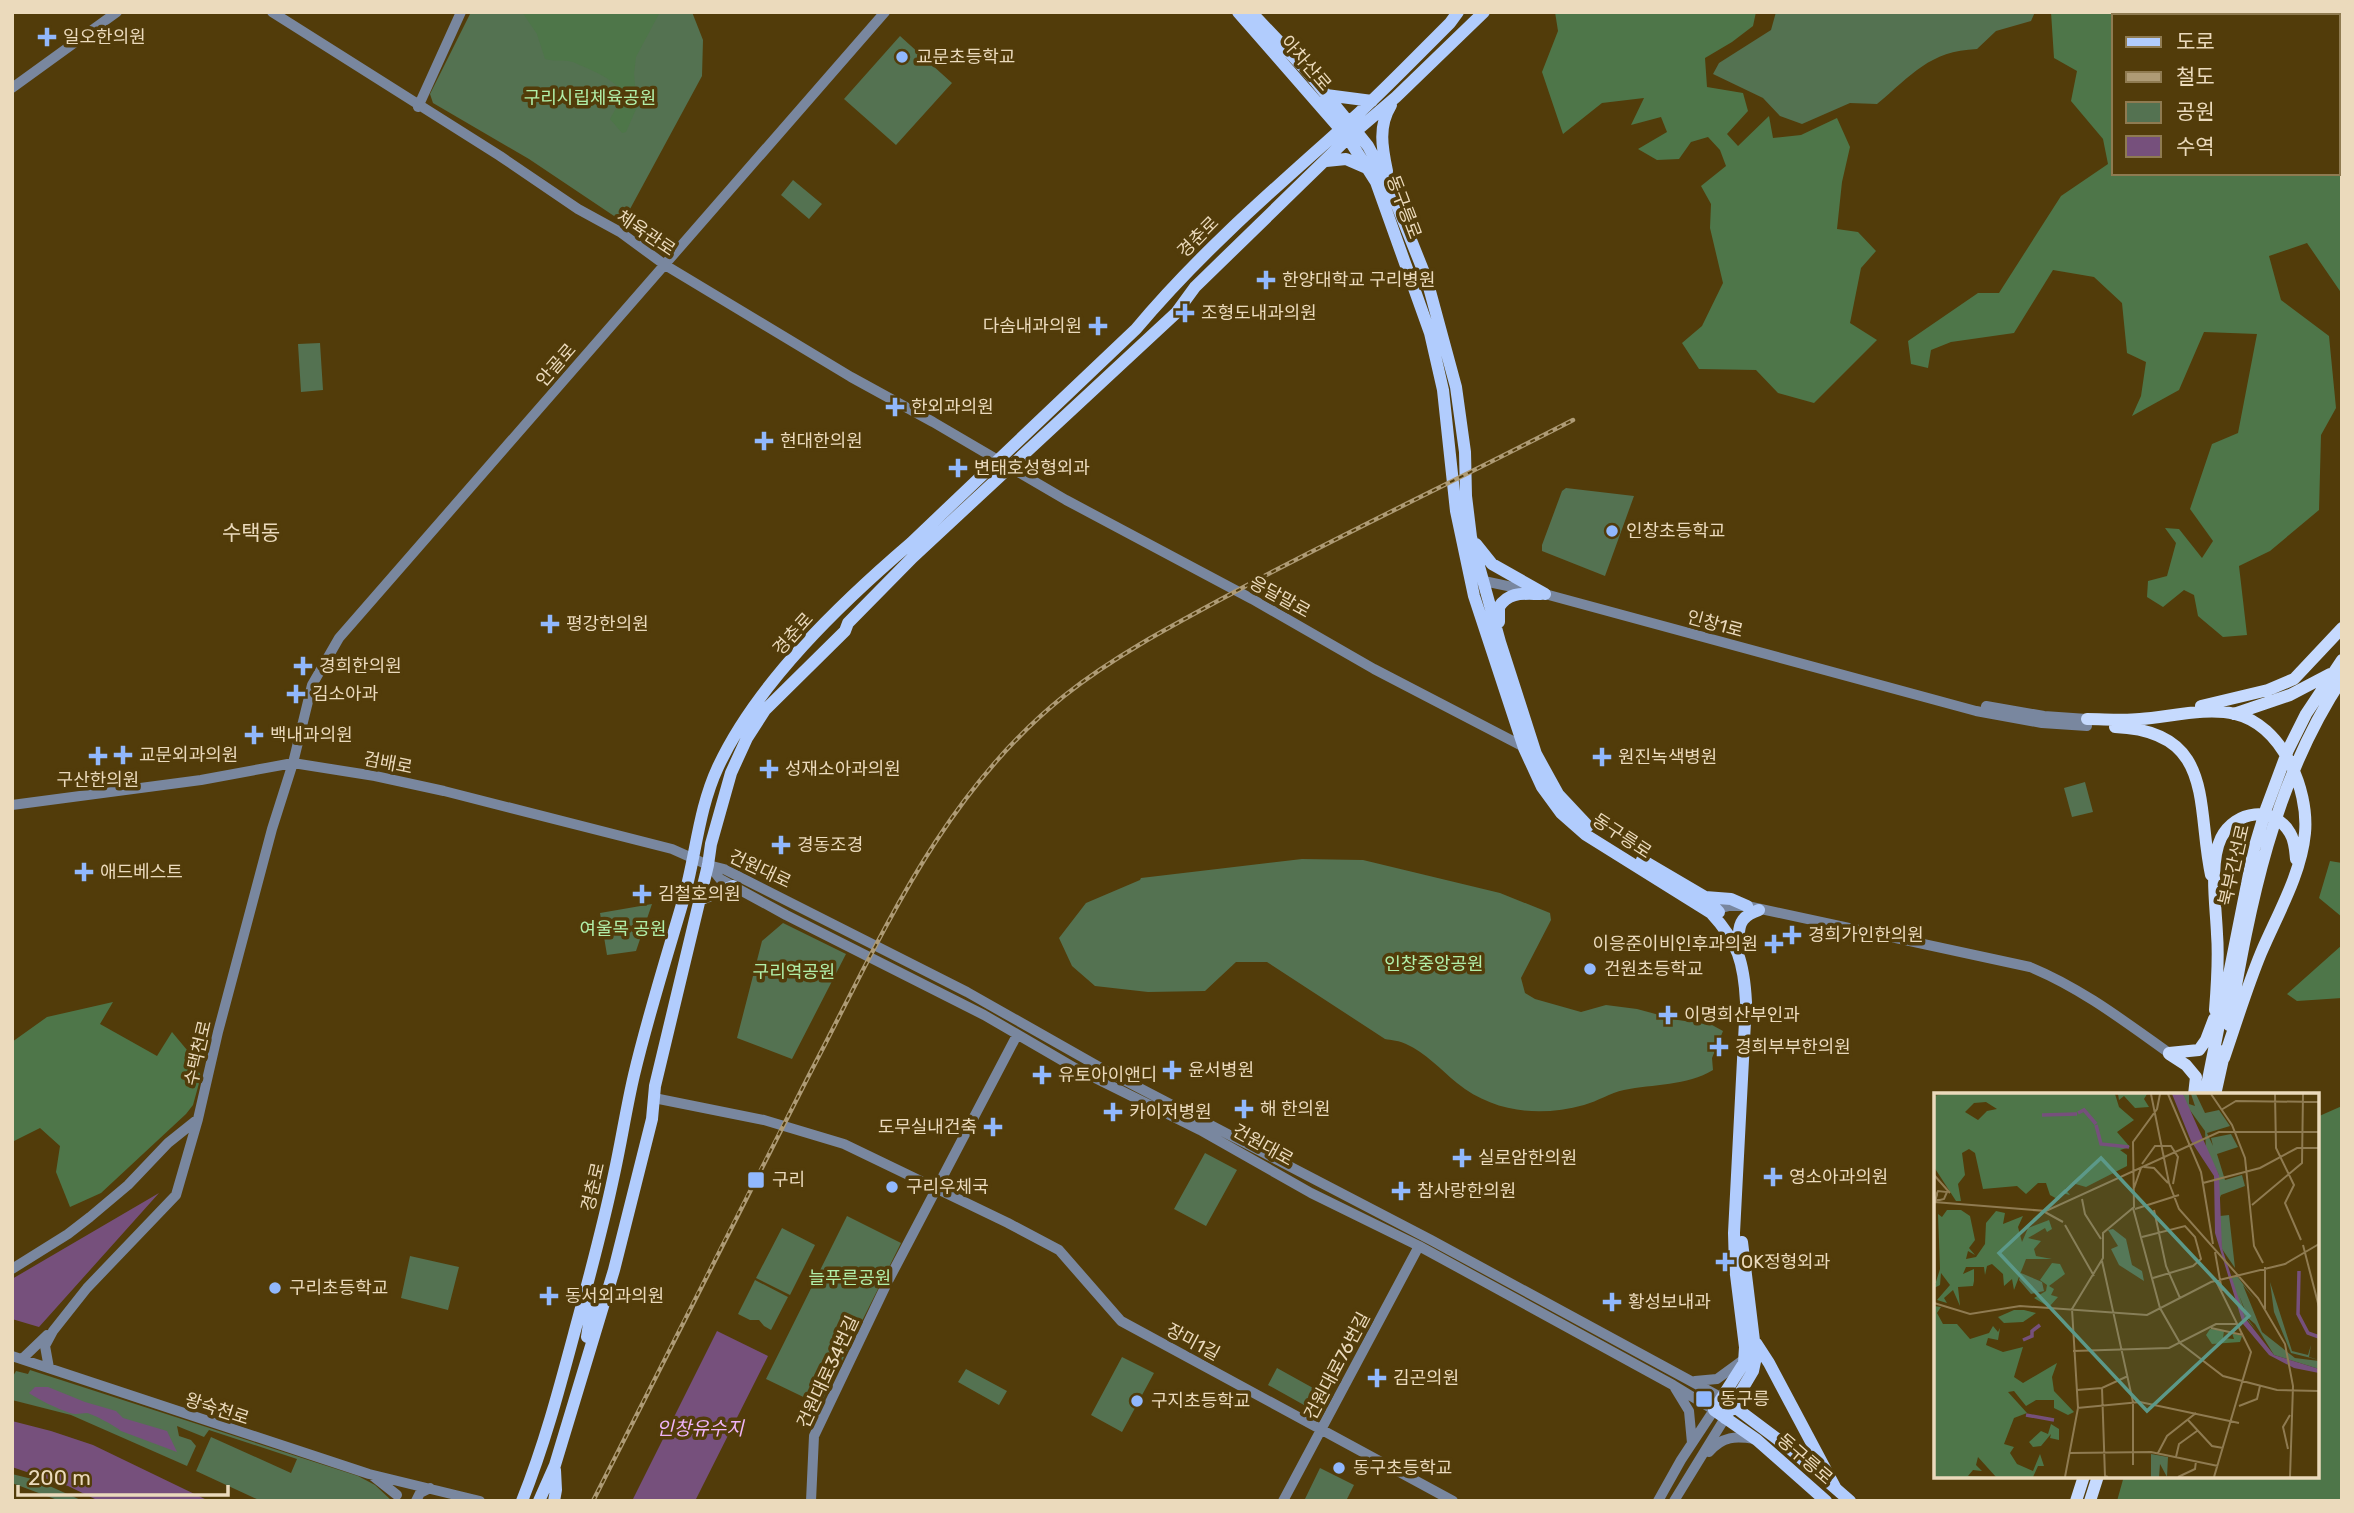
<svg xmlns="http://www.w3.org/2000/svg" width="2354" height="1513" viewBox="0 0 2354 1513" font-family="Rubik,'Noto Sans KR',sans-serif">
<style>
.green{fill:#547251}
.forest{fill:#4e7649;fill-rule:evenodd}
.water{fill:#76507c}
.lines{fill:none;stroke-linecap:round;stroke-linejoin:round}
.tertiary{stroke:#79879f;stroke-width:10}
.primary{stroke:#b1ccfd;stroke-width:12}
.trunk{stroke:#c6dafe;stroke-width:12}
.rail-casing{stroke:#ae9b75;stroke-width:4.5}
.rail{stroke:#523c0a;stroke-width:2;stroke-dasharray:5;stroke-linecap:butt}
.poi-dot{fill:#91b8fd;stroke:#523c0a;stroke-width:2.5}
.labels{text-anchor:middle;stroke-width:7;stroke-linejoin:round;paint-order:stroke}
.poi-label{font-size:18px;fill:#ebdabc;stroke:#523c0a;text-anchor:start}
.street-label{font-size:18px;fill:#ebdabc;stroke:#523c0a}
.park-label{font-size:18px;fill:#b1efa9;stroke:#523c0a}
.water-label{font-size:19px;font-style:italic;fill:#efb4f8;stroke:#523c0a}
.quarter-label{font-size:21px;fill:#ebdabc;stroke:#523c0a}
.inset-river{fill:none;stroke:#76507c;stroke-width:3.5}
.inset-road{fill:none;stroke:#8f7b51;stroke-width:2}
.view{fill:#5c9989;fill-opacity:0.15;stroke:#5c9989;stroke-width:3.5}
.inset-edge{fill:none;stroke:#ebdabc;stroke-width:3.5}
</style>
<rect width="100%" height="100%" fill="#523c0a"/>
<!-- green -->
<path class="green" d="M471 12H692L703 40 702 76 623 222 529 159 433 103 430 94Z
M1776 12H2035L2031 21 1996 31 1977 49C1929 51 1912 75 1877 104L1850 103 1802 124 1780 116 1763 98 1713 74 1719 63 1771 30Z
M900 36 952 83 896 145 844 99Z
M793 180 822 204 809 219 781 195Z
M320 343 323 390 301 392 298 344Z
M1566 488 1634 496 1605 576 1542 551V545L1562 491Z
M2085 782 2093 812 2072 817 2064 788Z
M1302 859 1363 860 1500 893 1550 913 1551 920 1521 978 1525 993 1535 999 1581 1012 1606 1005 1637 1009 1678 1020 1712 1025 1723 1031 1712 1058 1713 1070C1687 1086 1653 1084 1624 1090 1610 1093 1598 1101 1584 1105 1540 1117 1494 1113 1457 1083 1441 1070 1425 1052 1406 1044 1400 1041 1391 1040 1385 1039L1267 962H1236L1205 991 1148 992 1095 986 1072 966 1059 938 1086 903 1140 880 1141 878Z
M652 904 636 951 607 955 600 913Z
M783 923 846 954 792 1059 737 1038 762 941Z
M1205 1153 1237 1170 1206 1226 1174 1209Z
M847 1216 901 1243 820 1405 766 1379Z
M782 1228 815 1245 790 1295 756 1278Z
M410 1256 459 1267 448 1310 401 1298Z
M755 1280 788 1297 771 1330 764 1326 759 1320H750L738 1314Z
M1122 1357 1154 1373 1122 1432 1091 1415Z
M1277 1368 1313 1388 1304 1405 1268 1385Z
M966 1369 1007 1391 999 1405 958 1382Z
M30 1370 358 1476 375 1485 392 1501H280V1499L261 1501 196 1471 211 1437 291 1473 297 1459 209 1430 204 1437 177 1426 179 1436 191 1440 196 1446 187 1466 71 1415 12 1400V1378L16 1371 28 1374Z
M1320 1468 1354 1485 1346 1501H1304Z
M12 1474 36 1480 83 1501H60L12 1483Z"/>
<!-- forest -->
<path class="forest" d="M522 12H660L636 57 634 74 637 107 626 132 622 133 610 119 621 99V90C608 76 591 70 573 62 565 59 554 62 545 59L537 34Z
M1555 12H1756L1753 26 1732 42 1705 58 1707 87 1743 93 1748 111 1727 134 1738 146 1769 116 1773 138 1801 135 1837 118 1850 147 1842 182 1837 229 1858 232 1876 251 1861 268 1850 323 1877 340 1814 403 1778 393 1756 370 1699 369 1682 343 1702 326 1723 283 1710 228 1711 204 1701 186 1726 166 1720 150 1708 137 1691 142 1679 159 1657 160 1638 149 1667 132 1661 117 1631 125 1644 98 1602 103 1563 134 1542 72 1558 31Z
M2051 12H2342V294L2307 243 2269 256 2281 300 2329 336 2336 408 2321 435 2319 510 2270 551 2239 566 2247 635 2223 637 2198 616 2194 595 2184 590 2163 607 2147 597 2148 581 2167 576 2176 543 2165 528 2179 529 2202 558 2213 541 2190 509 2212 444 2238 433 2257 334 2204 332 2179 390 2132 416 2141 396 2146 362 2127 353 2122 303 2094 277 2053 270 2014 333 1951 342 1931 350 1928 368 1911 364 1908 341 1978 293H1999L2061 196 2108 164 2103 139 2071 101 2077 71 2054 58ZM2114 16H2338V173H2114Z
M2330 861 2342 863V917L2319 898Z
M2342 945V998L2297 1001 2287 994Z
M113 1002 100 1024 157 1056 172 1032 187 1050 201 1076 193 1105 186 1114 101 1193 70 1207 56 1172 60 1146 40 1128 12 1142V1042L47 1017Z
M2342 1106V1501H2117L2124 1476H2317V1117Z"/>
<!-- water -->
<path class="water" d="M159 1193 39 1327 12 1319V1279Z
M717 1331 768 1356 695 1501H632Z
M35 1387H48L85 1402 116 1411 123 1418 167 1431 177 1452 121 1431C117 1427 93 1414 87 1413 81 1413 76 1415 70 1413 56 1408 41 1401 29 1393Z
M12 1421 51 1431 93 1445 209 1501H99L68 1486 12 1467Z"/>
<g class="lines">
<!-- tertiary -->
<path class="tertiary" d="M272 12 500 156 578 209 620 232 665 265 851 377 933 422 1066 500 1252 599 1374 669 1526 748
M12 88 117 12
M418 107 461 12
M1479 580 1545 594 1976 711 2042 723 2087 726
M1986 706 2044 716 2087 719
M12 805 201 780 293 763 375 776 444 791 672 849 708 865 724 869 967 992 1103 1069 1431 1240 1722 1398
M709 865 720 879 786 915 984 1015 1075 1068 1200 1130 1311 1193 1419 1246 1673 1385 1714 1410 1681 1460 1658 1501
M1714 910 1729 906H1747L2030 967C2081 988 2124 1021 2169 1053
M654 1098 764 1120 844 1144 1008 1223 1059 1250 1121 1321 1453 1501
M12 1269 68 1234 90 1217 128 1185 168 1143 198 1119
M12 1356 369 1474 480 1501
M23 1358 47 1335
M49 1368 45 1346 53 1331 87 1288 176 1195 198 1119 218 1032 272 829 293 763 312 685 339 638 885 12
M1695 1381 1717 1379 1743 1360
M1675 1388 1689 1411 1692 1443
M1709 1452C1723 1436 1735 1436 1755 1439
M373 1476 397 1495
M416 1501 420 1493 430 1488
M811 1501 814 1436 887 1283 1017 1035
M1283 1501 1419 1246
M1674 1501 1725 1418"/>
<!-- primary -->
<path class="primary" d="M1238 12 1348 138 1376 182 1430 333 1443 390 1456 511 1474 596 1524 748 1542 787 1561 813 1586 835 1711 913C1738 942 1744 963 1746 1002L1734 1233 1735 1267 1745 1347 1744 1363 1714 1410 1757 1440 1826 1501
M1251 12 1306 70 1356 131 1368 146 1389 185 1427 280 1456 387 1465 452 1466 496 1471 537 1500 642 1536 754 1558 794 1588 826
M1326 95 1372 101
M1326 161 1346 159 1369 169
M1387 171C1382 147 1378 126 1391 105
M1476 544 1492 564 1545 594
M1499 622V607C1509 591 1524 594 1541 594
M1642 860 1705 897 1719 912
M1705 897 1731 899 1747 906
M699 900 733 886
M1739 938C1738 922 1744 915 1759 910
M587 1337 594 1291
M1756 1343 1769 1363 1835 1487
M1728 1402 1788 1447 1850 1501
M1725 1418 1753 1371 1756 1357 1742 1242
M522 1501C544 1446 559 1390 574 1334 588 1282 602 1231 613 1179 621 1144 626 1109 634 1075 648 1016 666 959 683 901 696 856 698 810 718 767 757 683 841 603 911 543L1136 329C1203 249 1282 182 1359 113 1390 84 1420 53 1450 23L1458 12
M539 1501 555 1465 614 1270 652 1119 655 1086 708 865 711 844 731 773 747 738 765 710 845 631 848 623 913 557 1176 313 1195 287 1348 138 1396 97 1484 12
M554 1501 556 1490 555 1470"/>
<!-- trunk -->
<path class="trunk" d="M2201 706 2268 690 2294 679 2342 628
M2234 714 2290 695 2330 674
M2087 719C2104 719 2123 721 2140 719 2169 717 2207 707 2235 714 2282 725 2309 789 2305 833 2301 875 2277 915 2261 953 2247 987 2236 1023 2224 1058
M2115 727C2216 731 2196 806 2211 875
M2215 1010C2217 985 2219 959 2217 934 2216 907 2209 863 2221 838 2235 810 2274 805 2290 833 2295 841 2295 850 2296 859
M2229 1025C2250 904 2273 783 2342 679
M2169 1053 2199 1050 2206 1040 2214 1019
M2169 1054 2186 1065 2196 1077 2194 1095
M2205 1095 2254 849 2266 809 2288 750 2306 714 2342 660
M2215 1095 2225 1050
M2076 1501 2084 1476
M2090 1501 2098 1476"/>
<!-- rail casing -->
<g class="rail-casing">
<path id="rail" d="M593 1501C669 1351 744 1201 821 1052 888 922 947 790 1064 696 1122 650 1189 617 1253 582 1359 526 1467 475 1573 420"/>
</g>
<!-- rail -->
<use href="#rail" class="rail"/>
</g>
<!-- markers -->
<g class="poi-dot">
<path d="M43.5 26.5h7v7h7v7h-7v7h-7v-7h-7v-7h7z"/>
<circle cx="902" cy="57" r="7"/>
<path d="M1262.5 269.5h7v7h7v7h-7v7h-7v-7h-7v-7h7z"/>
<path d="M1181.5 302.5h7v7h7v7h-7v7h-7v-7h-7v-7h7z"/>
<path d="M1094.5 315.5h7v7h7v7h-7v7h-7v-7h-7v-7h7z"/>
<path d="M891.5 396.5h7v7h7v7h-7v7h-7v-7h-7v-7h7z"/>
<path d="M760.5 430.5h7v7h7v7h-7v7h-7v-7h-7v-7h7z"/>
<path d="M954.5 457.5h7v7h7v7h-7v7h-7v-7h-7v-7h7z"/>
<circle cx="1612" cy="531" r="7"/>
<path d="M546.5 613.5h7v7h7v7h-7v7h-7v-7h-7v-7h7z"/>
<path d="M299.5 655.5h7v7h7v7h-7v7h-7v-7h-7v-7h7z"/>
<path d="M292.5 683.5h7v7h7v7h-7v7h-7v-7h-7v-7h7z"/>
<path d="M250.5 724.5h7v7h7v7h-7v7h-7v-7h-7v-7h7z"/>
<path d="M119.5 744.5h7v7h7v7h-7v7h-7v-7h-7v-7h7z"/>
<path d="M94.5 745.5h7v7h7v7h-7v7h-7v-7h-7v-7h7z"/>
<path d="M1598.5 746.5h7v7h7v7h-7v7h-7v-7h-7v-7h7z"/>
<path d="M765.5 758.5h7v7h7v7h-7v7h-7v-7h-7v-7h7z"/>
<path d="M777.5 834.5h7v7h7v7h-7v7h-7v-7h-7v-7h7z"/>
<path d="M80.5 861.5h7v7h7v7h-7v7h-7v-7h-7v-7h7z"/>
<path d="M638.5 883.5h7v7h7v7h-7v7h-7v-7h-7v-7h7z"/>
<path d="M1788.5 924.5h7v7h7v7h-7v7h-7v-7h-7v-7h7z"/>
<path d="M1770.5 933.5h7v7h7v7h-7v7h-7v-7h-7v-7h7z"/>
<circle cx="1590" cy="969" r="7"/>
<path d="M1664.5 1004.5h7v7h7v7h-7v7h-7v-7h-7v-7h7z"/>
<path d="M1715.5 1036.5h7v7h7v7h-7v7h-7v-7h-7v-7h7z"/>
<path d="M1168.5 1059.5h7v7h7v7h-7v7h-7v-7h-7v-7h7z"/>
<path d="M1038.5 1064.5h7v7h7v7h-7v7h-7v-7h-7v-7h7z"/>
<path d="M1240.5 1098.5h7v7h7v7h-7v7h-7v-7h-7v-7h7z"/>
<path d="M1109.5 1101.5h7v7h7v7h-7v7h-7v-7h-7v-7h7z"/>
<path d="M989.5 1116.5h7v7h7v7h-7v7h-7v-7h-7v-7h7z"/>
<path d="M1458.5 1147.5h7v7h7v7h-7v7h-7v-7h-7v-7h7z"/>
<path d="M1769.5 1166.5h7v7h7v7h-7v7h-7v-7h-7v-7h7z"/>
<rect x="747" y="1171" width="18" height="18" rx="3.5"/>
<circle cx="892" cy="1187" r="7"/>
<path d="M1397.5 1180.5h7v7h7v7h-7v7h-7v-7h-7v-7h7z"/>
<path d="M1721.5 1251.5h7v7h7v7h-7v7h-7v-7h-7v-7h7z"/>
<circle cx="275" cy="1288" r="7"/>
<path d="M545.5 1285.5h7v7h7v7h-7v7h-7v-7h-7v-7h7z"/>
<path d="M1608.5 1291.5h7v7h7v7h-7v7h-7v-7h-7v-7h7z"/>
<path d="M1373.5 1367.5h7v7h7v7h-7v7h-7v-7h-7v-7h7z"/>
<rect x="1695" y="1390" width="18" height="18" rx="3.5"/>
<circle cx="1137" cy="1401" r="7"/>
<circle cx="1339" cy="1468" r="7"/>
</g>
<g class="labels">
<!-- poi labels -->
<g class="poi-label">
<text x="63" y="43">일오한의원</text>
<text x="916" y="63">교문초등학교</text>
<text x="1282" y="286">한양대학교 구리병원</text>
<text x="1201" y="319">조형도내과의원</text>
<text x="1082" y="332" text-anchor="end">다솜내과의원</text>
<text x="911" y="413">한외과의원</text>
<text x="780" y="447">현대한의원</text>
<text x="974" y="474">변태호성형외과</text>
<text x="1626" y="537">인창초등학교</text>
<text x="566" y="630">평강한의원</text>
<text x="319" y="672">경희한의원</text>
<text x="312" y="700">김소아과</text>
<text x="270" y="741">백내과의원</text>
<text x="139" y="761">교문외과의원</text>
<text x="1618" y="763">원진녹색병원</text>
<text x="785" y="775">성재소아과의원</text>
<text x="98" y="786" text-anchor="middle">구산한의원</text>
<text x="797" y="851">경동조경</text>
<text x="100" y="878">애드베스트</text>
<text x="658" y="900">김철호의원</text>
<text x="1808" y="941">경희가인한의원</text>
<text x="1758" y="950" text-anchor="end">이응준이비인후과의원</text>
<text x="1604" y="975">건원초등학교</text>
<text x="1684" y="1021">이명희산부인과</text>
<text x="1735" y="1053">경희부부한의원</text>
<text x="1188" y="1076">윤서병원</text>
<text x="1058" y="1081">유토아이앤디</text>
<text x="1260" y="1115">해 한의원</text>
<text x="1129" y="1118">카이저병원</text>
<text x="977" y="1133" text-anchor="end">도무실내건축</text>
<text x="1478" y="1164">실로암한의원</text>
<text x="1789" y="1183">영소아과의원</text>
<text x="772" y="1186">구리</text>
<text x="906" y="1193">구리우체국</text>
<text x="1417" y="1197">참사랑한의원</text>
<text x="1741" y="1268">OK정형외과</text>
<text x="289" y="1294">구리초등학교</text>
<text x="565" y="1302">동서외과의원</text>
<text x="1628" y="1308">황성보내과</text>
<text x="1393" y="1384">김곤의원</text>
<text x="1720" y="1405">동구릉</text>
<text x="1151" y="1407">구지초등학교</text>
<text x="1353" y="1474">동구초등학교</text>
</g>
<!-- street labels -->
<g class="street-label">
<text transform="translate(1306 63) rotate(49)" y="6">아차산로</text>
<text transform="translate(1404 207) rotate(69)" y="6">동구릉로</text>
<text transform="translate(646 233) rotate(34)" y="6">체육관로</text>
<text transform="translate(1198 237) rotate(-45)" y="6">경춘로</text>
<text transform="translate(556 365) rotate(-49)" y="6">안골로</text>
<text transform="translate(1280 597) rotate(29)" y="6">응달말로</text>
<text transform="translate(1715 624) rotate(15)" y="6">인창1로</text>
<text transform="translate(793 634) rotate(-48)" y="6">경춘로</text>
<text transform="translate(388 763) rotate(11)" y="6">검배로</text>
<text transform="translate(1622 836) rotate(33)" y="6">동구릉로</text>
<text transform="translate(2234 865) rotate(-77)" y="6">북부간선로</text>
<text transform="translate(760 869) rotate(25)" y="6">건원대로</text>
<text transform="translate(198 1053) rotate(-77)" y="6">수택천로</text>
<text transform="translate(1263 1145) rotate(29)" y="6">건원대로</text>
<text transform="translate(593 1187) rotate(-77)" y="6">경춘로</text>
<text transform="translate(1193 1342) rotate(28)" y="6">장미1길</text>
<text transform="translate(1337 1366) rotate(-62)" y="6">건원대로76번길</text>
<text transform="translate(828 1372) rotate(-65)" y="6">건원대로34번길</text>
<text transform="translate(217 1409) rotate(18)" y="6">왕숙천로</text>
<text transform="translate(1805 1459) rotate(41)" y="6">동구릉로</text>
</g>
<!-- park labels -->
<g class="park-label">
<text x="590" y="104">구리시립체육공원</text>
<text x="623" y="935">여울목 공원</text>
<text x="1434" y="970">인창중앙공원</text>
<text x="794" y="978">구리역공원</text>
<text x="850" y="1284">늘푸른공원</text>
</g>
<!-- water labels -->
<g class="water-label">
<text x="700" y="1435">인창유수지</text>
</g>
<!-- quarter labels -->
<g class="quarter-label">
<text x="251" y="540">수택동</text>
</g>
</g>
<!-- overview -->
<g transform="translate(1934 1093)">
<rect width="385" height="385" fill="#523c0a"/>
<path d="M249 1H255V11L261 13 257 1H262L271 20 285 17 296 33 273 40 279 53 277 45 297 41 304 54 283 61 291 87 308 82 311 93 287 102 285 107 286 123 295 122 301 175 288 156 284 118 285 82 272 57 271 38 250 9ZM179 136 192 146 198 172 208 178 210 188 185 172 177 156 184 153 174 137ZM87 180 108 189 110 198 97 201 85 187ZM303 183 322 208 309 192 328 239 361 265 385 268V276L340 262 321 231 314 225 305 202 313 225 322 237 310 223 297 185ZM336 189 358 258 374 262 377 252 375 264 385 267 357 260 340 219ZM217 361 234 364 233 384 226 371 225 384H217Z" fill="#547251"/>
<path d="M8 1H181L185 14 200 27 183 39 196 54 186 57 193 62V73L152 94 138 90 131 96 136 102 128 100 125 107 116 102 112 90H104L92 101 83 93 49 96 41 60 35 56 28 60 31 82 24 91 27 108H22L0 74V3ZM52 9 63 16 53 18 44 27 31 19 40 10ZM184 1H213L210 6 215 14 201 15 190 3 185 7ZM13 117H27L36 123 41 147 35 155 41 162 34 158 32 166 42 164 51 151 52 130 62 118 71 120 69 131 89 123 84 134 88 149 94 135 115 127 118 136 113 139 111 135 94 145 107 148 100 156 102 163 118 166H92L80 197 78 186 70 193 69 181 58 171 53 173 51 182 50 174H32L29 181 40 176V188L39 193 24 194 26 213 19 197 10 205 13 210 3 207 16 192 7 180 6 192 0 195 6 176 4 121 8 124ZM118 170 126 171 131 181 115 193 120 196 117 202 124 204 115 214 100 205 112 198 113 192 106 187ZM0 213 7 214 3 220 9 231H23L36 246 55 240 59 233 64 239 66 235 64 247 54 245 52 252 69 259 89 254 80 284 89 290 123 270 118 284 120 298 140 319 134 322 120 315V307H102L92 313 80 298 74 299 93 320 80 325 70 351 80 354 76 360 83 371 99 378 106 361 110 373H104L99 384H62L44 364 42 372 48 378 39 377 34 383 55 384H0ZM80 217H90L102 220 89 229 70 230 64 224ZM276 236 290 238 289 245 300 246 298 240 308 243 306 249 278 251 272 242ZM117 331 125 336V347L116 345 117 341 107 353 99 354 95 349 107 338 114 341Z" fill="#4e7649" fill-rule="evenodd"/>
<path d="M238 1H249L285 82 288 155 311 225 340 262 385 276V280L360 275 335 262 309 231 281 140 280 83 257 48Z" fill="#76507c"/>
<path class="inset-river" d="M144 20 150 17 162 31M108 22 143 21M162 32 167 51 195 54M365 178 364 221 374 240 385 244M89 247 98 243V238L106 232M92 322 120 327"/>
<path class="inset-road" d="M217 1 235 90 245 116 324 205 351 251 359 293 356 384M234 1 267 79 279 151M277 1 298 32 311 65 320 153 329 170M341 1 342 55 360 92 351 110 367 147M287 17 302 8 385 9M208 71 221 53H237L244 64 239 91M210 74 220 75 234 90M0 82 16 100M269 90 326 75 363 55H385M200 95 207 75M0 106 1 190M0 106 2 107H6L10 106 13 99 4 98 3 100V102L2 105V110M148 106 151 121 167 146M0 109 112 118 285 39H385M318 112 368 70 369 1M199 115 226 215 246 250 289 283 343 297 385 298M201 116 245 102M220 117 232 173 246 205M109 118 129 129M131 132 160 183M208 144 251 133 261 144 267 166 259 173 219 185M369 152 385 214M281 159 288 198M168 168 199 309V372M0 210 36 221 86 213 213 222 277 189 351 171 385 151M331 216V174M277 235 309 242M139 258 235 255 282 231H303M168 295 171 383 174 384M143 297 168 295 194 283M305 313 323 306 326 293M143 315 206 309 305 330M254 327 278 353 289 355M354 356 349 334 356 322M136 360 217 359 284 373M224 360 233 343 262 320M242 364 245 351 263 338M131 384 144 315 138 216 169 165V140L200 114 199 49 223 16 226 1M244 384 261 376 262 368M280 384 317 259 282 188"/>
<path class="view" d="M167 65 315 223 213 318 65 160Z"/>
<rect width="385" height="385" class="inset-edge"/>
</g>
<!-- border -->
<rect width="2354" height="1513" fill="none" stroke="#ebdabc" stroke-width="28"/>
<!-- legend -->
<rect x="2112" y="14" width="228" height="161" fill="#523c0a" stroke="#8f7b51" stroke-width="2"/>
<rect x="2126" y="37" width="35" height="10" fill="#b1ccfd" stroke="#8f7b51" stroke-width="2"/>
<text x="2176" y="49" font-size="21" fill="#ebdabc">도로</text>
<rect x="2126" y="72" width="35" height="10" fill="#ae9b75" stroke="#8f7b51" stroke-width="2"/>
<text x="2176" y="84" font-size="21" fill="#ebdabc">철도</text>
<rect x="2126" y="102" width="35" height="21" fill="#547251" stroke="#8f7b51" stroke-width="2"/>
<text x="2176" y="119" font-size="21" fill="#ebdabc">공원</text>
<rect x="2126" y="136" width="35" height="21" fill="#76507c" stroke="#8f7b51" stroke-width="2"/>
<text x="2176" y="154" font-size="21" fill="#ebdabc">수역</text>
<!-- scale -->
<path d="M18 1485v10h210v-10" fill="none" stroke="#ebdabc" stroke-width="3.5"/>
<text x="28" y="1485" font-size="21" fill="#ebdabc" stroke="#523c0a" stroke-width="5" paint-order="stroke">200 m</text>
</svg>
